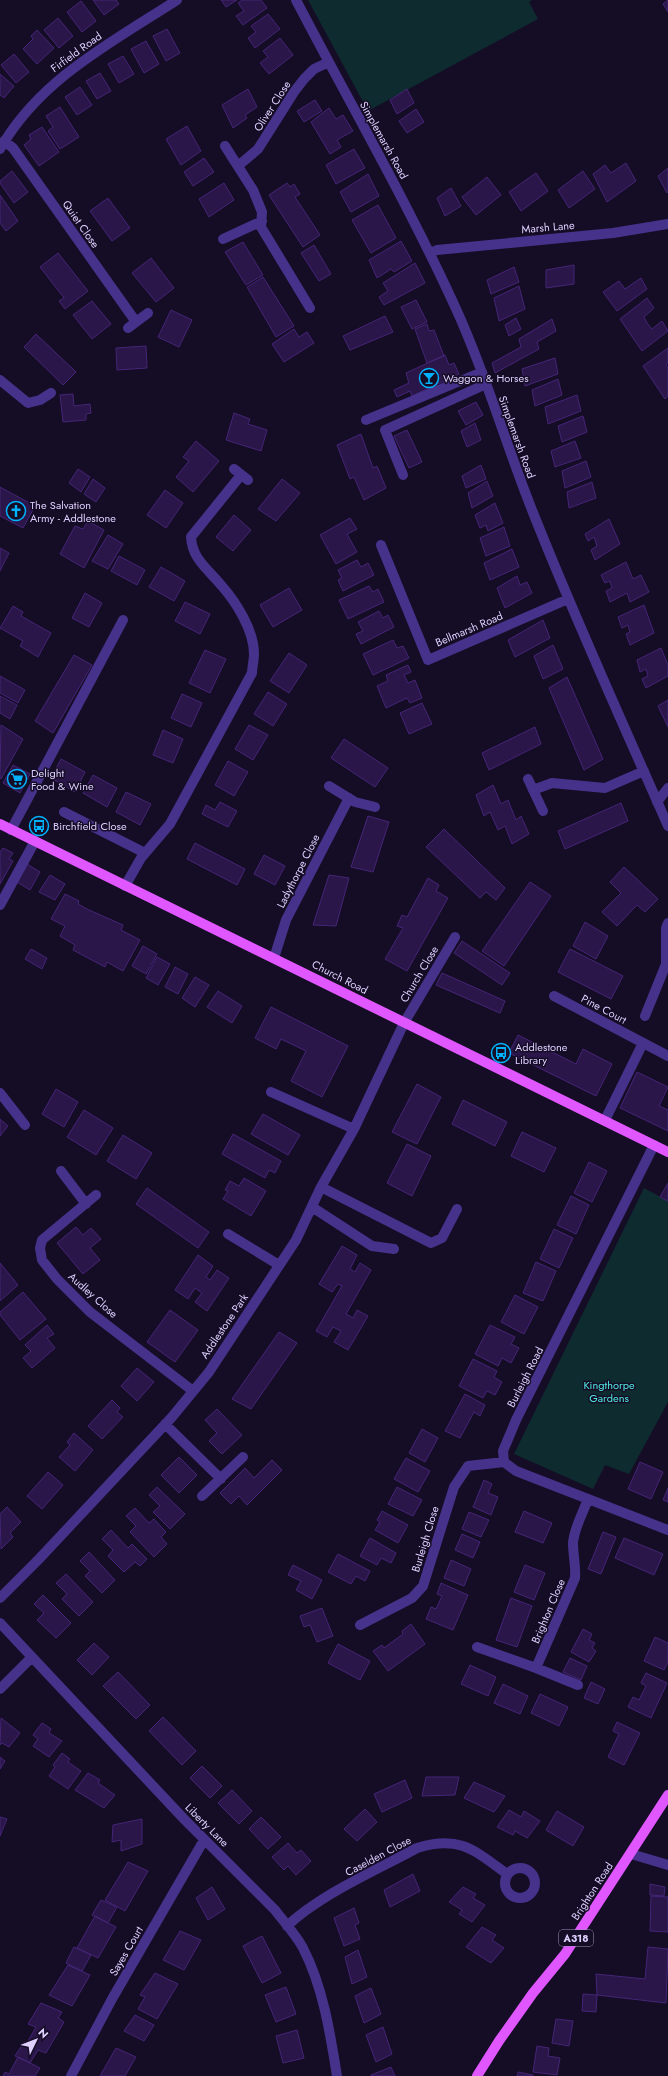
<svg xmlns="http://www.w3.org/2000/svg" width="668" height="2076" viewBox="0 0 668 2076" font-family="Jost,sans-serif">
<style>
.green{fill:#0e2b30}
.building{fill:#2a1648;stroke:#452577}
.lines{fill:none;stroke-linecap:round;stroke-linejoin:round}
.minor{stroke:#46328a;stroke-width:10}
.major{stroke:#e057ff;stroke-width:10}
.labels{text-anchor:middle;stroke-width:3;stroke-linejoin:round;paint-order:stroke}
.shield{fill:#150c25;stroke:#a295be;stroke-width:1}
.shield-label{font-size:10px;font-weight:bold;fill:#dfd0ff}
.street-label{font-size:11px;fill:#dfd0ff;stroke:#150c25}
.poi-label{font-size:11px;fill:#dfd0ff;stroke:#150c25;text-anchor:start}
.park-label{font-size:11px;fill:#4fece3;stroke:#150c25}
</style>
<rect width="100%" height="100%" fill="#150c25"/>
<!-- green -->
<path class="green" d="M308 0H532L529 2 538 19 368 111Z
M644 1188 668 1201V1402L629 1474 605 1465 593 1489 514 1454Z"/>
<!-- building -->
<path class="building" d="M93 0H116L119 4 104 15Z
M221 0H237L226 7Z
M242 0H261L267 8 243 25 236 16 244 11 238 3Z
M668 0V12L663 4Z
M81 1 96 21 82 32 67 12Z
M268 14 280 29 255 48 248 38 256 32 251 26Z
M58 18 73 36 59 48 44 30Z
M167 29 180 53 166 61 153 36Z
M37 30 54 48 37 64 23 49 33 39 31 36Z
M280 38 293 55 269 74 260 63 268 57 263 51Z
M146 41 159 64 144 73 131 49Z
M14 54 29 72 16 83 1 65Z
M123 56 134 74 119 83 108 64Z
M100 73 111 91 97 99 86 81Z
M0 74 14 86 4 98 0 95Z
M80 87 92 105 77 115 65 97Z
M248 89 257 107 245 115 247 118 233 128 222 105Z
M407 89 414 103 397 114 390 100Z
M315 100 322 111 304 122 297 111Z
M60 107 79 137 60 149 48 131 53 127 46 116Z
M329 108 336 119 343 115 353 131 337 140 341 147 330 154 311 122Z
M416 109 424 122 407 133 399 121Z
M187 126 201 151 181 165 166 139Z
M42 127 59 152 39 166 24 145 31 139 29 135Z
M354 149 365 168 336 184 326 165Z
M204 158 214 172 193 186 184 172Z
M626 163 636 181 607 202 593 174 605 165 611 173Z
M668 168V192L667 193 658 176Z
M12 171 28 192 14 203 0 183V181Z
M583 171 595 189 569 208 558 190Z
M536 173 548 191 521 211 509 192Z
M368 174 379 196 351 212 340 192Z
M487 177 501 195 476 215 462 197Z
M224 183 234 200 209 217 199 199Z
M287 183 290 187 294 184 300 194 295 197 320 235 303 247 269 195Z
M451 188 461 206 445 216 437 198Z
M0 195 18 221 6 231 0 223Z
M108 198 130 228 112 241 90 211Z
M378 205 396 238 371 253 352 220Z
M401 241 412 261 394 272 391 269 377 278 369 260Z
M243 242 263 275 246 285 225 252Z
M314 245 331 274 319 281 301 253Z
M58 253 88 291 65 309 59 301 64 298 40 267Z
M151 258 174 288 156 302 132 273Z
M415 263 425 283 384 305 379 297 388 291 383 283Z
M574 265V284L546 288V270Z
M514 267 519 282 491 294 487 280Z
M263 277 294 326 276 337 247 287Z
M641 278 647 289 617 311 603 292 619 281 625 289Z
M519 286 525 309 499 321 494 298Z
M647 298 654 308 644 317 647 323 652 329 662 321 668 331 642 351 620 319Z
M416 300 427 322 412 329 401 307Z
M92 301 111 324 92 339 73 315Z
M171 310 192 320 179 347 158 337Z
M385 316 393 332 350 350 343 336Z
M516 318 521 329 509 336 505 325Z
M552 319 556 331 537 342 539 349 495 373 492 363 521 347 519 339Z
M427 324 429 331 434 330 444 356 427 363 415 329Z
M294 329 299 337 307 332 314 343 284 362 272 344Z
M36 334 76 372 63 385 24 347Z
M146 346 147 368 117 370 116 348Z
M668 348V363L666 365 668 368V396L665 399 643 366Z
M445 355 449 365 454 363 459 374 412 396 410 391 397 397 394 390 409 383 406 373Z
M555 358 558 374 525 386 522 369Z
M558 379 562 395 535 406 532 390Z
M73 394 74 406 90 404 91 413 86 414V420L63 422 60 395Z
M577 395 581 411 548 424 545 407Z
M476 402 483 415 466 425 458 411Z
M234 413 250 419 248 424 267 430 261 451 226 440Z
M583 416 587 432 562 442 558 426Z
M475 423 481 440 467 447 461 431Z
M407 430 422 462 409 468 394 436Z
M361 434 373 468 377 466 386 488 364 500 354 477 350 479 337 445Z
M196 441 219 461 193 492 176 477 189 461 183 457Z
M575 441 581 458 555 467 551 451Z
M586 461 591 477 565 488 562 471Z
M481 465 486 479 466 488 462 476Z
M78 469 90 477 81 492 69 483Z
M93 479 105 488 96 502 84 494Z
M282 479 300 493 276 521 258 509Z
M487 481 493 496 472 508 468 493Z
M592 482 596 498 569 508 567 492Z
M0 487 35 506 23 528 0 516Z
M165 490 183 503 166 528 147 515Z
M495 503 503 523 488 531 486 525 480 528 475 515Z
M234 515 251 530 233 551 216 537Z
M350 518 357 529 347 534 357 552 336 564 320 535Z
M609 519 620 544 595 560 591 550 597 546 594 537 588 541 585 534Z
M88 521 104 530 84 568 60 554 75 526 83 529Z
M504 527 510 546 486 556 480 538Z
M108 535 123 544 108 569 92 561Z
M0 548 9 553 0 571Z
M512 549 519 567 490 580 484 563Z
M119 556 145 570 137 585 111 571Z
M357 560 361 567 368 563 374 575 343 591 338 580 342 578 338 570Z
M626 562 633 579 641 575 649 592 630 602 627 593 610 602 606 591 612 588 610 581 605 583 601 575Z
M161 567 185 581 174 601 149 587Z
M517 576 520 585 527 582 532 593 505 608 497 588Z
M369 586 373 592 378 589 384 602 348 619 339 600Z
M289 588 302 610 273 627 260 605Z
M85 593 102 603 89 627 72 618Z
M185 602 210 614 200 634 175 621Z
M644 605 654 633 630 645 626 634 630 632 628 625 622 628 618 617Z
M13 606 23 612 21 616 51 633 38 657 20 646 23 641 0 628Z
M379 611 383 618 388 615 394 627 361 644 356 634 363 631 358 622Z
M543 620 550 638 515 657 508 640Z
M393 640 397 648 403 646 409 658 373 675 363 654Z
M553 645 563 669 543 679 534 656Z
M661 648 668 665V676L646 688 642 679 648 676 646 669 640 672 637 660Z
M205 650 226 659 210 693 189 683Z
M289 653 307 665 289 693 270 681Z
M74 655 92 665 53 733 35 721Z
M408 665 411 672 404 675 408 683 415 680 422 698 410 703 407 698 386 708 377 686 388 681 386 675Z
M0 676 25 690 18 703 0 693Z
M567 677 603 759 584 770 549 688Z
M268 692 287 704 273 726 254 714Z
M182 694 202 703 191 727 171 718Z
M0 696 17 705 10 719 0 713Z
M668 700V727L658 706Z
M422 703 432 724 409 734 400 713Z
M1 725 23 739 1 779 0 778Z
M249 725 268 735 253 760 235 749Z
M535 727 541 744 489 770 482 753Z
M163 730 183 739 173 763 153 755Z
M344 739 388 768 375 787 331 758Z
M61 759 85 772 75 792 51 778Z
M228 761 248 772 234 796 215 785Z
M13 765 30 774 20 793 3 783Z
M93 775 117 788 107 807 83 793Z
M493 785 501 804 508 800 516 820 521 816 529 834 512 844 505 826 498 830 490 812 484 816 476 795Z
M126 792 151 804 140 825 116 812Z
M220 802 237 811 228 827 202 814 206 805 215 810Z
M621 803 628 821 565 849 558 831Z
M368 816 389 822 373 872 351 867Z
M444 829 505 888 496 900 486 892 480 898 426 847Z
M195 843 245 869 237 885 187 859Z
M3 848 13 853 9 859 13 861 0 884V852Z
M264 855 285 866 275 885 254 874Z
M27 864 40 872 30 890 17 882Z
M624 867 658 899 645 912 637 905 617 926 602 912 621 893 610 882Z
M50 875 65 884 55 900 39 892Z
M329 875 349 878 336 926 313 925Z
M428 878 439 885 436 891 448 898 407 971 385 959 403 928 397 926 402 915 407 917Z
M530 882 551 896 504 966 482 951Z
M65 894 79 901 78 904 89 910 123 925 121 930 140 940 123 971 107 962 105 967 73 950 75 945 60 936 65 926 51 919Z
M585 922 608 936 596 959 573 946Z
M462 941 510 973 502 985 454 953Z
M143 946 157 954 146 974 132 966Z
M31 949 47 958 42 969 25 959Z
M570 949 623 976 611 999 558 972Z
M157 957 170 964 158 985 146 978Z
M175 967 188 974 178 994 165 987Z
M442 973 505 1001 500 1013 436 985Z
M195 977 209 985 195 1007 182 998Z
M218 991 242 1006 232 1023 207 1007Z
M271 1007 348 1046 322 1097 291 1081 306 1051 281 1039 276 1049 255 1038Z
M518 1035 576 1064 583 1049 612 1064 596 1096 509 1053Z
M637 1072 668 1087 659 1106 668 1110V1131L620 1108Z
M417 1084 441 1097 417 1144 392 1132Z
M56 1089 78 1102 64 1127 42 1114Z
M463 1100 507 1122 495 1146 452 1124Z
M84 1110 113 1128 96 1155 67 1137Z
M263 1114 300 1135 288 1155 251 1134Z
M0 1119 8 1126 0 1136Z
M522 1132 556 1148 544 1172 511 1156Z
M233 1134 281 1161 275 1173 269 1170 265 1178 222 1154Z
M123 1135 152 1153 136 1179 107 1161Z
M407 1144 431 1156 412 1196 387 1183Z
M589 1162 607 1171 592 1202 574 1193Z
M244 1178 266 1191 251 1216 223 1199 228 1191 225 1190 230 1181 239 1186Z
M668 1183V1201L660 1197Z
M147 1188 209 1232 198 1248 136 1204Z
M571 1196 589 1205 576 1234 557 1225Z
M76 1227 83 1235 91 1228 101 1239 90 1248 100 1260 83 1274 57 1243Z
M554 1229 573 1238 559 1268 540 1259Z
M342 1246 357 1255 350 1269 355 1272 360 1263 371 1270 346 1314 353 1318 357 1310 368 1316 348 1350 334 1342 341 1331 333 1327 327 1337 316 1331 342 1286 338 1284 332 1292 319 1284Z
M198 1255 213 1266 206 1277 210 1280 217 1270 229 1278 207 1311 195 1302 202 1293 195 1288 188 1299 175 1290Z
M536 1262 556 1271 543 1301 523 1293Z
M0 1263 18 1285 0 1301Z
M23 1292 46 1319 20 1340 0 1315V1312Z
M515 1295 538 1307 524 1334 501 1322Z
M170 1310 198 1330 175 1362 147 1342Z
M47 1325 54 1334 47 1338 55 1348 32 1368 23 1358 31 1351 25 1345Z
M490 1325 515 1337 511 1344 519 1348 511 1363 502 1358 498 1366 475 1354Z
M279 1332 297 1343 251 1409 232 1399Z
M473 1359 497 1371 494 1377 502 1382 495 1395 487 1391 483 1398 459 1386Z
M137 1368 154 1382 137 1401 121 1386Z
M465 1394 485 1405 480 1416 474 1412 460 1438 445 1431Z
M112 1400 120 1408 117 1412 123 1417 102 1439 88 1426Z
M217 1409 242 1435 222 1454 209 1441 217 1433 205 1420Z
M422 1429 438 1438 425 1462 409 1453Z
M74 1433 93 1450 75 1471 59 1457 70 1445 67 1442Z
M179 1457 197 1475 179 1493 161 1475Z
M406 1458 430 1471 418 1492 394 1479Z
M272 1460 282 1470 247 1505 239 1496 231 1504 220 1493 245 1468 254 1478Z
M640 1462 663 1472 651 1499 628 1489Z
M48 1472 63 1485 42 1509 27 1496Z
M484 1480 492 1484 488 1493 498 1497 491 1515 473 1507Z
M157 1487 185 1514 170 1529 153 1512 160 1506 149 1495Z
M397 1487 422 1500 413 1516 388 1504Z
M668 1488V1502L663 1500Z
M7 1507 21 1522 10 1533 13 1537 1 1549 0 1514Z
M135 1508 149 1523 154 1519 166 1532 161 1537 167 1544 154 1557 130 1532 136 1526 126 1516Z
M382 1511 408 1525 398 1543 375 1530 380 1522 377 1520Z
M524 1511 552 1523 543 1543 515 1532Z
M469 1512 489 1520 481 1537 462 1529Z
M111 1530 128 1548 132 1544 147 1559 140 1566 135 1562 124 1572 108 1556 113 1550 102 1539Z
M603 1532 616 1537 601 1574 588 1569Z
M462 1534 480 1542 473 1558 455 1550Z
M370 1538 396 1553 391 1563 381 1558 377 1565 360 1556Z
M624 1538 663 1554 654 1575 615 1558Z
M89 1552 115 1580 102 1593 85 1576 90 1571 80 1561Z
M338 1554 370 1571 365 1581 356 1576 351 1584 328 1572Z
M451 1560 471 1569 464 1586 444 1578Z
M293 1565 322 1580 312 1599 296 1590 301 1581 288 1575Z
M525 1565 545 1573 534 1600 514 1592Z
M66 1574 93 1602 79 1616 62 1599 67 1594 56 1583Z
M441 1583 468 1595 453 1630 426 1619 431 1607 436 1609 442 1596 437 1594Z
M43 1595 71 1623 56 1638 37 1620 44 1613 34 1604Z
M511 1598 532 1606 517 1647 496 1640Z
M322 1608 333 1636 317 1642 310 1625 304 1627 300 1616Z
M411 1624 425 1644 388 1671 373 1651 382 1645 384 1648 403 1634 402 1631Z
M583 1629 592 1634 589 1640 595 1643 592 1648 596 1651 589 1662 571 1652Z
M655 1637 668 1643V1662L664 1670 644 1661Z
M94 1643 109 1657 92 1675 77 1660Z
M338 1644 370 1661 360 1680 328 1663Z
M570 1658 587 1666 581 1680 563 1672Z
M470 1665 496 1677 488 1696 461 1684Z
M118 1672 150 1705 136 1719 103 1686Z
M646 1673 667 1683 651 1718 628 1707 633 1697 639 1700 646 1686 641 1683Z
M591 1682 605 1689 598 1704 584 1698Z
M503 1684 528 1696 520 1714 494 1703Z
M540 1694 568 1707 559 1726 531 1713Z
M163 1717 196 1751 182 1765 149 1731Z
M1 1718 20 1733 9 1747 2 1743 0 1745Z
M617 1722 640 1733 624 1765 608 1757 619 1734 613 1731Z
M42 1723 51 1729 49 1733 62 1741 49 1757 33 1746 38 1739 33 1735Z
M62 1753 70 1759 68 1762 81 1771 68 1789 49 1776 55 1767 53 1765Z
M0 1757 5 1761 0 1769Z
M202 1766 222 1786 210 1798 190 1778Z
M88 1773 100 1780 98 1783 115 1795 104 1808 75 1790Z
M426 1777H459L455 1795 422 1796Z
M405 1780 412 1798 382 1812 374 1794Z
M474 1782 505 1796 494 1812 464 1798Z
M232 1790 252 1811 239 1824 218 1803Z
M365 1809 377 1822 357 1841 344 1829Z
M509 1810 521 1817 524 1811 540 1821 527 1838 515 1831 513 1835 497 1827Z
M557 1811 584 1827 573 1846 546 1830Z
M0 1817 7 1819 0 1836Z
M261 1817 281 1837 268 1849 249 1829Z
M142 1819V1844L121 1851V1840L112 1842 113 1825Z
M288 1843 297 1853 301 1850 311 1861 296 1875 288 1866 284 1870 272 1857Z
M128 1862 148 1871 125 1911 105 1900Z
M413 1874 420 1891 390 1907 384 1890Z
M650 1884 665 1887 664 1896 650 1895Z
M212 1887 225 1909 208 1920 196 1898Z
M463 1887 476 1894 473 1898 485 1905 472 1922 459 1914 462 1910 449 1902Z
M651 1896 668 1897V1932L650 1931Z
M101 1900 117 1907 108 1923 92 1915Z
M354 1908 359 1923 355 1925 360 1939 344 1946 334 1918Z
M95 1916 116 1927 98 1958 77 1948Z
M482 1927 496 1935 492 1940 504 1948 491 1963 466 1947Z
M180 1931 201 1940 184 1970 163 1960Z
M262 1936 281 1973 262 1983 243 1946Z
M74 1947 91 1955 82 1971 66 1963Z
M648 1947 668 1949 666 2003 597 1995 596 1974 645 1979Z
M358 1950 367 1977 352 1984 345 1957Z
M68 1965 90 1975 72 2006 49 1995Z
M155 1973 178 1984 157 2019 138 2009 145 1997 140 1995Z
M286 1987 296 2014 276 2022 265 1995Z
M371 1988 381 2014 364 2023 355 1996Z
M583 1994 597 1995 596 2012 582 2011Z
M41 2003 62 2012 58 2018 64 2022 46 2053 38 2050 30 2063 15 2056 24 2042 27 2043 36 2027 28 2024Z
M135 2015 154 2025 144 2041 124 2031Z
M556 2019 573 2021 569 2046 552 2043Z
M383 2027 392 2054 376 2062 366 2035Z
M297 2030 304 2058 283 2063 276 2036Z
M537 2046 549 2048 548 2056 560 2058 557 2075 533 2072Z
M116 2048 136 2057 125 2076H100Z
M18 2057 40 2068 35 2076H3L5 2072 9 2074Z
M391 2067 395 2076H371V2075Z
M518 2072 533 2075V2076H517Z"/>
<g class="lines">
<!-- minor -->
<path class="minor" d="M296 0C350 104 409 205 457 311 488 379 508 452 536 520 577 623 623 724 668 826
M4 141 13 148 136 322
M225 146 253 190 262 212 261 227 310 308
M0 149C40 79 112 42 177 0
M238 166 258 149 294 92 304 79 314 69 329 62
M223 239 262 221
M430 253 437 250 613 233 668 224
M128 328 148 313
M0 380 28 403 40 400 51 393
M366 420 482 372
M234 469 248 480
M403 475 385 430 486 384
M381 545 428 660 568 599
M528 779 543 811
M329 786 355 802 375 807
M533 790 552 783 605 788 644 771
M657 802 668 788
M64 812 145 853
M11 830 123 620
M125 886 141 858 170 824 252 673C252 667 254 661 254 654 254 630 236 602 221 585 208 569 192 559 191 537L241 475
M0 905 35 841
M274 958 286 920 349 798
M554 996 668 1056
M645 1016 666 964V928L668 923
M271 1092 354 1129
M0 1093 25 1125
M605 1120 643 1043
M654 1145 516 1420 503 1451 504 1462 516 1471 668 1530
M61 1171 86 1204
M321 1187 431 1243 442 1238 457 1209
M96 1195 42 1240 40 1248 42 1260 57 1279 90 1312 193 1391
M312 1207 372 1246 394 1249
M228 1234 279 1265
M165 1424 221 1479
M202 1496 243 1457
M0 1598 39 1559 172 1417 209 1372 296 1240 321 1187 354 1129 404 1023 455 937
M0 1623 184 1819 275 1910C284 1922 296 1935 303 1948 323 1987 330 2032 337 2076
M360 1625 412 1598 423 1586 454 1487 468 1466 504 1462
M477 1647 536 1668 575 1578C576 1566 573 1555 573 1543 574 1528 583 1513 588 1499
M536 1668 578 1685
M0 1689 32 1657
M631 1854 668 1865
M505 1883a15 15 0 1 1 30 0a15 15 0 1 1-30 0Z
M287 1926C321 1894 375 1871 417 1848 460 1835 474 1850 507 1874
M71 2076 112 1999 204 1840"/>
<!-- major -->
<path class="major" d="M0 824 668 1152
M477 2076 499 2041 533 1993 565 1954 668 1795"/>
</g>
<!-- icons -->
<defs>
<g id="bar-ring" transform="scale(1)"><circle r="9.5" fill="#150c25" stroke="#00b2fb" stroke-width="1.5"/><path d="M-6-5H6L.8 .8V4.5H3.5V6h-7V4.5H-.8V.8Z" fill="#00b2fb"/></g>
<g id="church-ring" transform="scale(1)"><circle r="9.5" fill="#150c25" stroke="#00b2fb" stroke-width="1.5"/><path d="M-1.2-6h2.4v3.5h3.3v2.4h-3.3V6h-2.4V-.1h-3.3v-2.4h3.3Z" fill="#00b2fb"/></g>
<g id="supermarket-ring" transform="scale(1)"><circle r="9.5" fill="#150c25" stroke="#00b2fb" stroke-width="1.5"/><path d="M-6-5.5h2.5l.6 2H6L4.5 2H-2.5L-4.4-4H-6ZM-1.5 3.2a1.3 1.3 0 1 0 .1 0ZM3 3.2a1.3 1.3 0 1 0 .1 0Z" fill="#00b2fb"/></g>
<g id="bus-ring" transform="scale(1)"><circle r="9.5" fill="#150c25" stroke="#00b2fb" stroke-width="1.5"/><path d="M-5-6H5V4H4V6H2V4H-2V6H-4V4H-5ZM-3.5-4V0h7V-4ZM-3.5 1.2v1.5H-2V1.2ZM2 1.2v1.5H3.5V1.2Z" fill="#00b2fb"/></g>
</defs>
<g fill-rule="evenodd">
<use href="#bar-ring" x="429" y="378"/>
<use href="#church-ring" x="16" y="511"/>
<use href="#supermarket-ring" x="17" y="779"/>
<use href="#bus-ring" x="39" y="826"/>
<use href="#bus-ring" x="501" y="1053"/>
</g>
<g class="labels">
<!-- shield labels -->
<rect class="shield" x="559" y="1930" width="34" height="16" rx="3"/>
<g class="shield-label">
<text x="576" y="1942">A318</text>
</g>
<!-- street labels -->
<g class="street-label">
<text transform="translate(76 52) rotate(-36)" y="4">Firfield Road</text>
<text transform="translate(272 106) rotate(-57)" y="4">Oliver Close</text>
<text transform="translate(384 140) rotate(61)" y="4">Simplemarsh Road</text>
<text transform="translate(81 224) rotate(55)" y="4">Quiet Close</text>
<text transform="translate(548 227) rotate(-5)" y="4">Marsh Lane</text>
<text transform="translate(517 437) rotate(70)" y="4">Simplemarsh Road</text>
<text transform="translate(469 629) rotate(-23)" y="4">Bellmarsh Road</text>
<text transform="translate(298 871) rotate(-63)" y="4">Ladythorpe Close</text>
<text transform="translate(419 974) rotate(-59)" y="4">Church Close</text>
<text transform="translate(340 977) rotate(27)" y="4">Church Road</text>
<text transform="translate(604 1009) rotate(28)" y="4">Pine Court</text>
<text transform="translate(93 1295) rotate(42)" y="4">Audley Close</text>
<text transform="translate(224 1326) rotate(-56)" y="4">Addlestone Park</text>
<text transform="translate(525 1377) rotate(-63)" y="4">Burleigh Road</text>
<text transform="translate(425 1539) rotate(-73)" y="4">Burleigh Close</text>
<text transform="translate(548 1611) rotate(-67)" y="4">Brighton Close</text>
<text transform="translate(207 1825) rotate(45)" y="4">Liberty Lane</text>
<text transform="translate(378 1856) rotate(-28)" y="4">Caselden Close</text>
<text transform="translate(592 1891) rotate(-57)" y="4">Brighton Road</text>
<text transform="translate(126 1951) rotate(-60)" y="4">Sayes Court</text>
</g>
<!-- poi labels -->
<g class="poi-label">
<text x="443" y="382">Waggon &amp; Horses</text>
<text x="30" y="509">The Salvation<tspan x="30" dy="13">Army - Addlestone</tspan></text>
<text x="31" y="777">Delight<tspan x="31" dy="13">Food &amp; Wine</tspan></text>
<text x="53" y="830">Birchfield Close</text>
<text x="515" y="1051">Addlestone<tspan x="515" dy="13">Library</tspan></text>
</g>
<!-- park labels -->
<g class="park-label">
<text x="609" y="1389">Kingthorpe<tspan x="609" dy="13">Gardens</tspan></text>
</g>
</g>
<!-- north arrow -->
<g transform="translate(36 2040) rotate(47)" stroke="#150c25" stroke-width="3" paint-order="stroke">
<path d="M0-3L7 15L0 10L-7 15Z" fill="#dfd0ff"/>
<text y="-6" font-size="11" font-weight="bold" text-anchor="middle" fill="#dfd0ff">N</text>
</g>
</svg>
